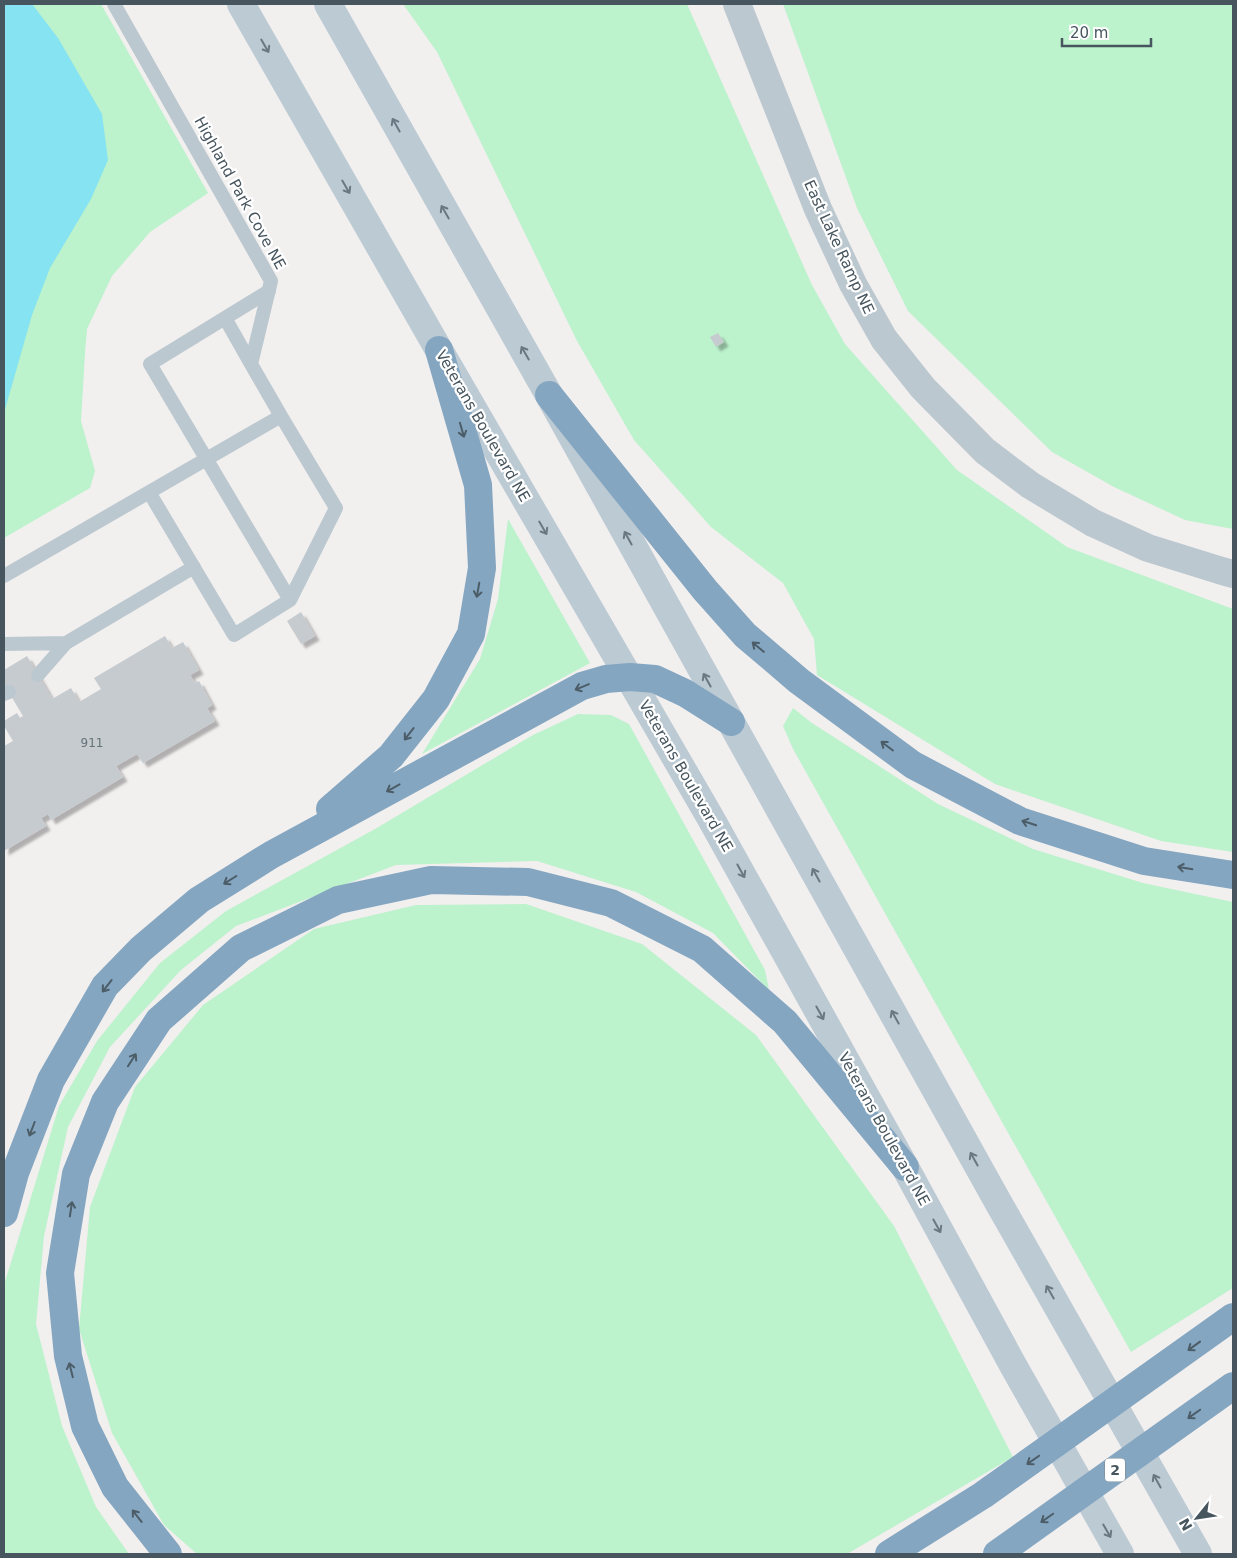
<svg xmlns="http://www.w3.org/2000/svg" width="1237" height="1558" viewBox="0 0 1237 1558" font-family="'DejaVu Sans',sans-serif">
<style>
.green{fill:#bcf2cc}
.water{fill:#86e3f1}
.building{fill:#c6cbcf;filter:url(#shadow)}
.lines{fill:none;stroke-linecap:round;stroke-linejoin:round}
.service{stroke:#bcc8cf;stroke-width:14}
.tertiary{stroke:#bcc8cf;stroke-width:28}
.secondary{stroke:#bccad4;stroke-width:28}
.motorway{stroke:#84a6c1;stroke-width:28}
.oneway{stroke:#697881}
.oneway2{stroke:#4c5d68}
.labels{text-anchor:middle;stroke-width:4.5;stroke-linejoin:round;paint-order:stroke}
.number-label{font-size:12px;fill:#66727a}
.shield{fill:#fff;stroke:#7e888e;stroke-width:1}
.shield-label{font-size:14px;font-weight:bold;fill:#46555e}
.street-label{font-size:15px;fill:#46555e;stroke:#fff}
</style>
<defs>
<filter id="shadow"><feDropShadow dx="4.5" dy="4.5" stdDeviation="1" flood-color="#0004"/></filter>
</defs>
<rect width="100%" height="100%" fill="#f2efef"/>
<!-- green -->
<path class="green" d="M4 4H101L208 193 150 232 112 276 87 329 85 353 81 421 95 471 90 488 4 538Z
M403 4H687L812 285 845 344 957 470 1067 547 1233 609V852L1161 841 995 784 817 675 814 639 783 583 711 527 634 440 577 341 437 52Z
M783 4H1233V529L1185 520 1114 487 1052 452 908 311 857 208Z
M508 519 590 663 422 754 480 659 498 599Z
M793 708 812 723 938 804 1033 849 1143 883 1233 902V1288L1131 1352 793 749 783 726Z
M578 714 611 715 629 724 765 970 769 990 713 933 636 892 537 861 396 865 236 926 181 970 110 1047 68 1127 44 1236 36 1324 62 1426 96 1507 129 1554H4V1285L59 1106 97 1041 160 963 226 911 375 829 533 735Z
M526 904 642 944 756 1035 894 1226 1013 1457 847 1554H197L164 1525 112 1433 79 1329 90 1207 135 1087 203 1005 314 929 416 905Z"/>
<!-- water -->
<path class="water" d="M4 4H32L58 38 102 114 108 160 91 199 50 268 32 315 4 413Z"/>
<!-- building -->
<path class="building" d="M718 333 724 342 716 347 710 337Z
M301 612 315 636 301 644 287 621Z
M165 636 172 648 183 642 199 670 190 675 195 683 199 681 212 705 207 708 215 721 143 763 137 754 116 766 123 777 51 820 48 814 41 818 46 826 4 851V746L13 741 4 726V721L17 713 20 718 23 716 4 684V670L27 656 52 699 71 688 79 702 101 689 94 678Z"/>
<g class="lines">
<!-- service -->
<path class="service" d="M269 291 150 364 290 600
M225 318 251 364
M149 492 234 635 290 600 336 508 281 416
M4 576 281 416 251 364 271 281 114 4
M4 644 66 643
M38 675 66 643 194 567
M4 694 9 692"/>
<!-- tertiary -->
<path class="tertiary" d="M737 4 818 209 853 284 884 339 923 388 985 451 1030 485 1093 523 1148 548 1222 571 1233 574"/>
<!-- secondary -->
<path class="secondary" d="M241 4 439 350 710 817 905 1167 1014 1367 1120 1554
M328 4 549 395 998 1202 1198 1554"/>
<!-- motorway -->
<path class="motorway" d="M549 395 705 590 745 635 799 681 913 765 1020 821 1144 861 1233 875
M330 809 391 756 436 699 471 634 482 568 478 485 439 350
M4 1213 15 1173 51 1080 105 986 141 949 199 900 271 855 582 686 606 679 630 677 655 679 685 693 731 722
M168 1554 115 1487 85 1426 68 1356 60 1273 76 1174 105 1102 159 1020 241 948 338 900 431 880 528 882 611 903 702 949 785 1022 905 1167
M889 1554 983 1495 1233 1317
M997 1554 1233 1386"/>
</g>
<!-- one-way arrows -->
<defs><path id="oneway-shaft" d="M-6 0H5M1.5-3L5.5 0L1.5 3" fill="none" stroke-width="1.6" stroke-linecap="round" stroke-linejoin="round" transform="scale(1.25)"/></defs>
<g class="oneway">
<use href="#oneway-shaft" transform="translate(265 46) rotate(60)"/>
<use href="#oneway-shaft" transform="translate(396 125) rotate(-119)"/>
<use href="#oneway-shaft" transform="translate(346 187) rotate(60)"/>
<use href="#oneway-shaft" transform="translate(445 212) rotate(-120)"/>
<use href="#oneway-shaft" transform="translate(525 353) rotate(-120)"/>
<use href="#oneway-shaft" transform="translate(543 528) rotate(60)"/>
<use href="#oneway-shaft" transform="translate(628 538) rotate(-119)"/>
<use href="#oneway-shaft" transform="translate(707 680) rotate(-119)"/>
<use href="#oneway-shaft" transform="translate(741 871) rotate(61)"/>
<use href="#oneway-shaft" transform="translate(816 875) rotate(-119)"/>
<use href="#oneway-shaft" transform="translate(820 1013) rotate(61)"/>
<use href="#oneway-shaft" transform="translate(895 1017) rotate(-119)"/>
<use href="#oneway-shaft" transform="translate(974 1159) rotate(-119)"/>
<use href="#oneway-shaft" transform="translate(937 1226) rotate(61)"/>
<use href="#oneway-shaft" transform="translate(1050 1292) rotate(-120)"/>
<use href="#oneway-shaft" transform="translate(1157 1481) rotate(-119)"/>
<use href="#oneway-shaft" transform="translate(1107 1531) rotate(60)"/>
</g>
<g class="oneway2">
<use href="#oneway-shaft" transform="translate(462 430) rotate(74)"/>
<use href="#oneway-shaft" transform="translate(478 590) rotate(100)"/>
<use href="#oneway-shaft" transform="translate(758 647) rotate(-140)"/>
<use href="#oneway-shaft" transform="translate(582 687) rotate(158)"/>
<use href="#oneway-shaft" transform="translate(409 734) rotate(128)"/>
<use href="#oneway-shaft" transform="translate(887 746) rotate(-143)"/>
<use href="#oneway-shaft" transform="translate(393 788) rotate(151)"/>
<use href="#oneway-shaft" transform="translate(1029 823) rotate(-162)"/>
<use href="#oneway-shaft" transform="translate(1185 868) rotate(-171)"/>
<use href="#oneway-shaft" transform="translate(230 880) rotate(148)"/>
<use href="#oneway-shaft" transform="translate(107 986) rotate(128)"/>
<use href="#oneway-shaft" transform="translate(132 1060) rotate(-57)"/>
<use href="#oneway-shaft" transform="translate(32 1129) rotate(111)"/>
<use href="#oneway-shaft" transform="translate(71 1209) rotate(-81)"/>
<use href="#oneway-shaft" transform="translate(1194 1346) rotate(144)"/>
<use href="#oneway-shaft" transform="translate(71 1370) rotate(-104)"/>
<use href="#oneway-shaft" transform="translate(1194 1414) rotate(145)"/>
<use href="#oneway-shaft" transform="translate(1033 1460) rotate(145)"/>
<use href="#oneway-shaft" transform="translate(137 1516) rotate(-128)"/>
<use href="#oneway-shaft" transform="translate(1047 1518) rotate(145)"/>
</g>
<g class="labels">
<!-- number labels -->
<g class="number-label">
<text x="92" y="747">911</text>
</g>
<!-- shield labels -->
<rect class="shield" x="1105" y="1458.5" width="20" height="23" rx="4"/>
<g class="shield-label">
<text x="1115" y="1475">2</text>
</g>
<!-- street labels -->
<g class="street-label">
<text transform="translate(240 193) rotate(61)" y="5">Highland Park Cove NE</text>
<text transform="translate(839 247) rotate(65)" y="5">East Lake Ramp NE</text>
<text transform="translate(483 426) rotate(60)" y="5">Veterans Boulevard NE</text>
<text transform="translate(686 776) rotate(60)" y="5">Veterans Boulevard NE</text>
<text transform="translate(884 1129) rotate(61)" y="5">Veterans Boulevard NE</text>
</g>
</g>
<!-- border -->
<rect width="1237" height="1558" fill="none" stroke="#46555e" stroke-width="10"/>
<!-- north arrow -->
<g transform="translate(1197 1518) rotate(240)" stroke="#ffffff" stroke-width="4" paint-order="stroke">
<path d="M0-4L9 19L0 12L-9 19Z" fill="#46555e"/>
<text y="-8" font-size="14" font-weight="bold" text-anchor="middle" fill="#46555e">N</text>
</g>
<!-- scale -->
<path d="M1062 38v8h89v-8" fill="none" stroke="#46555e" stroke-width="2.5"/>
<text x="1070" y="38" font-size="15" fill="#46555e" stroke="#ffffff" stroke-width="4" paint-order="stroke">20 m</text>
</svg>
